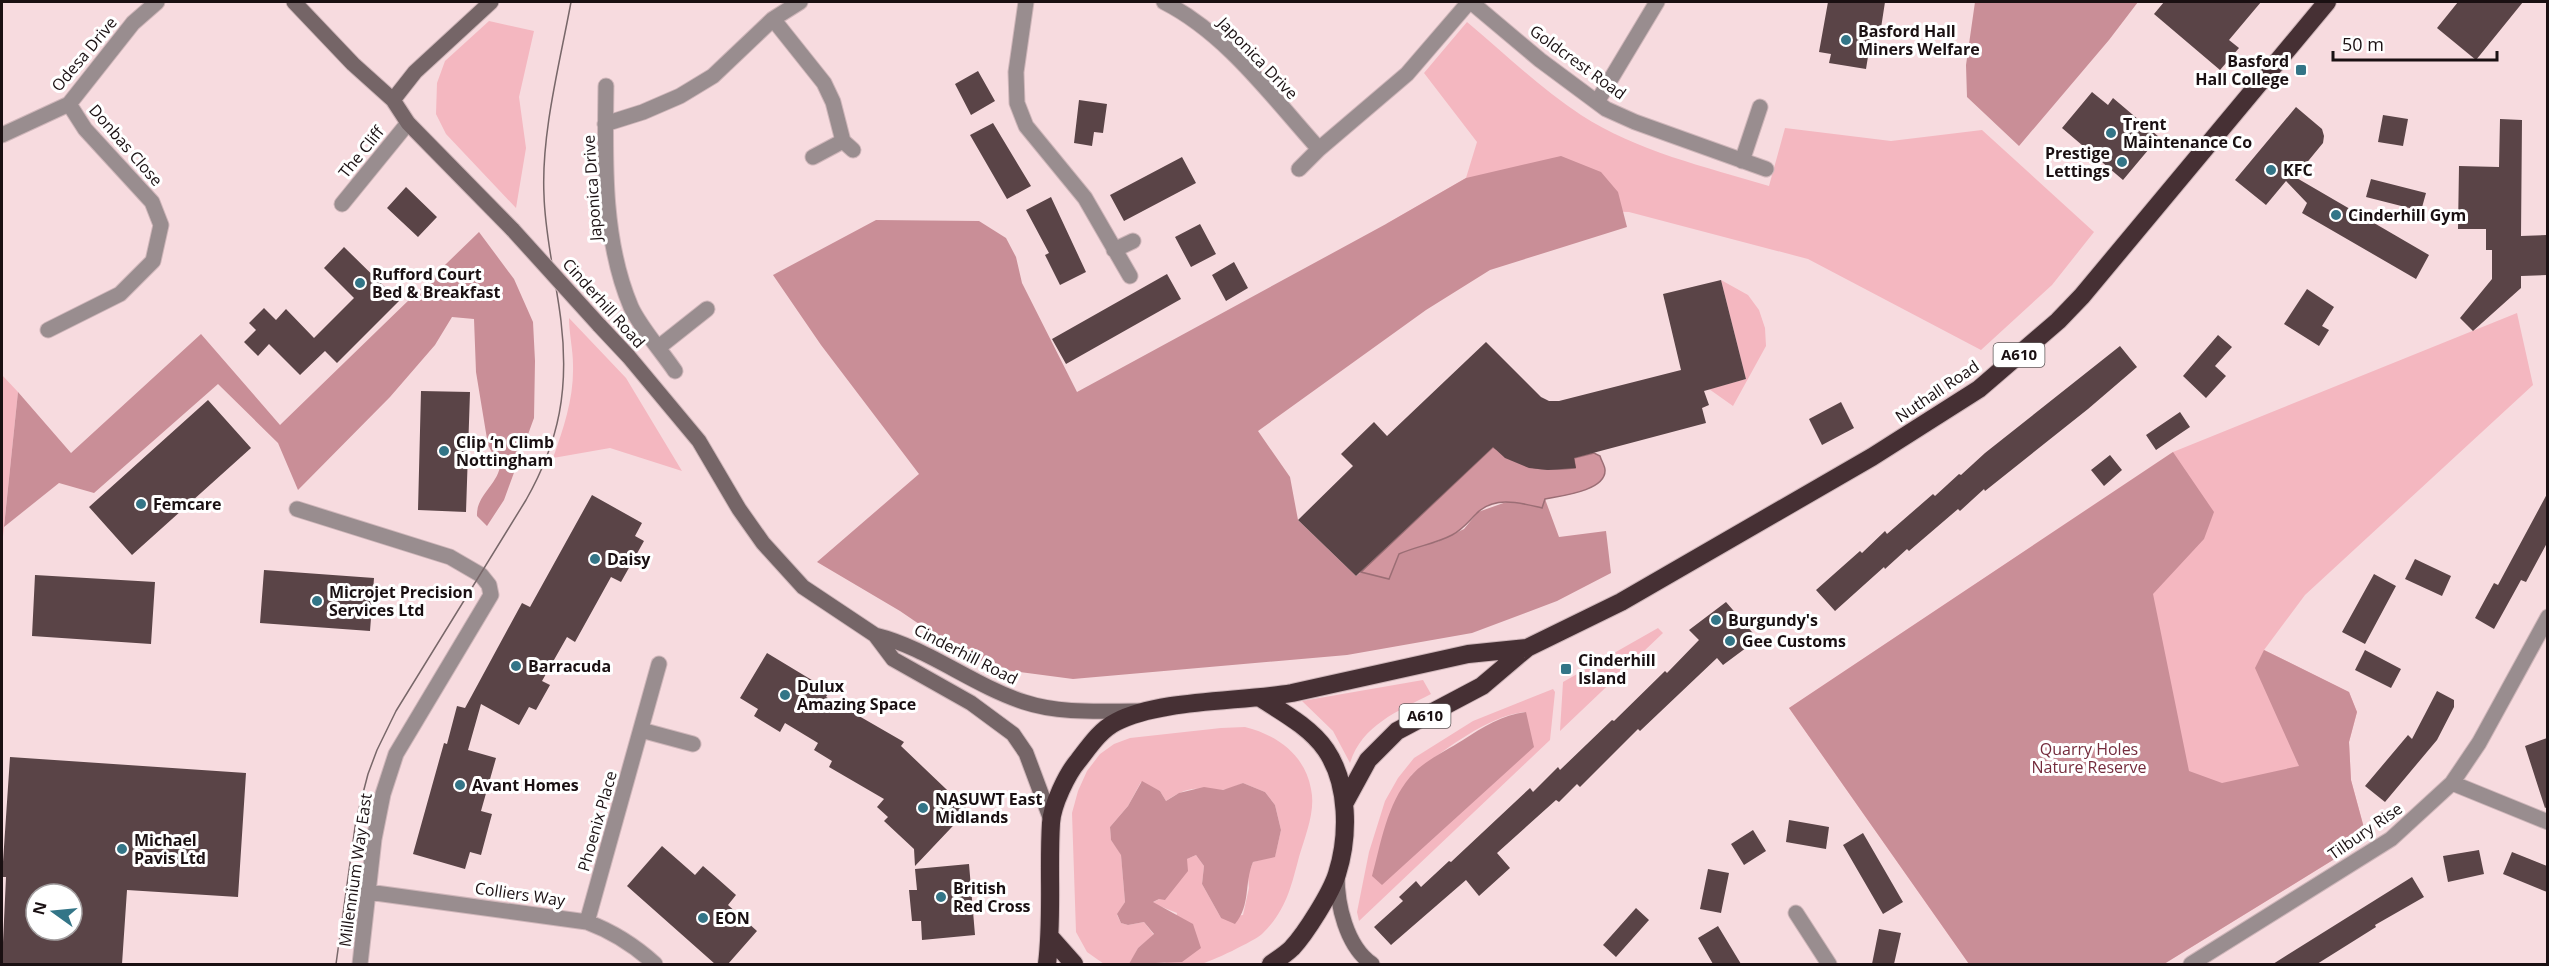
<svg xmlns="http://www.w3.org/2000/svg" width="2549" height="966" viewBox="0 0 2549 966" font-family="'Open Sans',sans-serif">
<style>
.green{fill:#f4b7c0;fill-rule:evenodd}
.forest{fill:#c98e97}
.water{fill:#d2969f;stroke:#9b6e75;stroke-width:1.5}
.building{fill:#5a4447;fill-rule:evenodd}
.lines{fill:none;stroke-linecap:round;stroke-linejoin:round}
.street-casing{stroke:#cfb6ba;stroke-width:17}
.secondary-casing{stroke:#cfb6ba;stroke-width:17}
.highway-casing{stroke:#cfb6ba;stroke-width:20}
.street{stroke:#998d8f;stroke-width:15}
.secondary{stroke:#756567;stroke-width:15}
.highway{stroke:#463034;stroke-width:18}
.tram{stroke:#786769;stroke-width:1.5}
.secondary-bridge-casing{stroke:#cfb6ba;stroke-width:17;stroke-linecap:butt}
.secondary-bridge{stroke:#756567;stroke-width:15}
.poi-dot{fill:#337587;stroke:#fff;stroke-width:2}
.labels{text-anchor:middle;stroke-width:6;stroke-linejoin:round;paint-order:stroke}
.shield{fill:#fff;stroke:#5f5859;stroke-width:1.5}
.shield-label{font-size:15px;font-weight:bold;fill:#1a1012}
.poi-label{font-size:16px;font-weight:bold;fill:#1a1012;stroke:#fff;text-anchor:start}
.street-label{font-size:16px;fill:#1a1012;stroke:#fff}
.park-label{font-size:16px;fill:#742b3c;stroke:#fff}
</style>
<rect width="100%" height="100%" fill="#f7dbdf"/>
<!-- green -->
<path class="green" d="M489 21 534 31 519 97 526 148 516 208 446 134 436 114 437 83 445 61Z
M1467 22C1504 53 1540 88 1581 115 1636 151 1706 167 1769 186L1785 128 1891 141 1982 130 2094 232 2052 285 1981 350 1808 259 1629 212 1598 211 1386 224 1466 178 1477 142 1424 73Z
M1721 280 1748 295 1759 310 1765 328 1766 346 1733 406 1709 389 1746 379Z
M2517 313 2533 385 2305 595 2264 650 2349 692 2357 712 2349 742 2351 780 2367 839 2164 964H1969L1789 708 2173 452Z
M569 318 626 378 682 471 610 448 553 458C564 427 574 398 573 365 573 350 569 333 569 318Z
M2 375 18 392 2 546Z
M1658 628 1663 633 1560 731 1563 682Z
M1423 680 1431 694C1398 711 1362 725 1350 763L1333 731 1302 701Z
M1553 689 1555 692 1550 740 1359 921 1357 912 1369 852 1385 801 1398 778 1414 758 1473 721ZM1526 712 1410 776C1441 753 1487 715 1526 712Z
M1245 727C1277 735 1305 755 1311 789 1316 811 1305 836 1299 857 1291 887 1286 911 1262 934 1256 940 1209 963 1200 964 1189 966 1175 964 1163 964L1168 961 1177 913 1152 903 1159 899 1187 859 1196 855 1204 866 1202 884 1221 918 1243 915 1249 888 1248 875 1253 862 1275 856 1281 830 1275 805 1265 792 1243 783C1236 786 1228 790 1221 790 1195 789 1190 785 1166 801L1160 791 1141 782 1128 806 1110 827 1111 840 1121 854 1125 902 1117 915 1121 923 1128 925 1144 922 1154 935 1138 948 1130 964H1104L1087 952 1076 932 1072 813 1078 791 1087 771 1100 754 1114 744 1130 738 1221 728Z"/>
<!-- forest -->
<path class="forest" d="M1975 2H2138L2109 40 2019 146 1967 97 1966 65Z
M1561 156 1601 172 1618 192 1627 227 1490 270 1426 310 1258 431 1290 477 1298 520 1356 576 1361 572 1389 579 1399 554 1418 545 1437 542 1464 529 1478 512 1512 500 1545 499 1559 537 1606 531 1611 573 1557 601 1472 633 1347 655 1073 679 1005 670 963 654 900 611 817 562 919 474 821 345 773 275 876 220 979 221 1006 238 1016 257 1022 283 1077 392 1386 224 1466 178Z
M479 232 514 279 533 322 535 361 534 418 504 500 487 526 477 516C476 496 496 486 500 467L488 445 476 372 474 319 452 317 435 345 390 397 298 490 278 443 218 384 94 493 59 483 4 527 18 392 71 453 201 334 280 425Z
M2173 452 2214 512 2204 539 2153 594 2189 771 2222 783 2299 766 2255 668 2264 650 2349 692 2357 712 2349 742 2351 780 2367 839 2164 964H1969L1789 708Z
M1526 712 1534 747 1382 885 1372 876C1381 843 1387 804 1410 777 1423 761 1446 751 1463 740 1483 727 1502 715 1526 712Z
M1142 781 1160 791 1166 801 1179 793 1204 787 1223 790 1243 783 1265 792 1275 805 1281 830 1275 857 1253 862C1244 883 1251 905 1235 924L1221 918 1202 884 1204 866 1196 855 1187 859 1188 871 1165 900 1159 899 1153 902 1193 924 1201 948 1182 962 1129 964 1138 948 1154 934 1144 922 1128 925 1121 923 1117 914 1125 902 1121 855 1111 840 1110 827 1128 806Z"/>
<!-- water -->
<path class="water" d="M1493 447C1529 468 1532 472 1575 468L1574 458 1594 453 1600 456C1601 460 1605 466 1605 470 1606 491 1560 496 1545 499L1542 508C1521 503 1494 495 1476 514 1467 523 1463 529 1452 535 1435 544 1417 546 1399 554L1389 579 1361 572Z"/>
<!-- building -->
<path class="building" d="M1828 2H1885L1881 28 1873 26 1866 69 1829 63 1831 54 1819 52Z
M2164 2H2261L2229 40 2239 48 2220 70 2154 14Z
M2458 2H2523L2476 60 2437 28Z
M978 71 995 101 971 115 955 84Z
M2092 92 2108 105 2113 98 2159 137 2123 180 2062 128Z
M1079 100 1107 104 1103 133 1094 132 1092 146 1074 143Z
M2296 107 2322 129 2324 136 2323 143 2295 177 2429 255 2416 279 2302 213 2307 203 2286 181 2266 205 2235 180Z
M2383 115 2408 119 2403 146 2378 142Z
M2500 119 2522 120 2521 236 2547 235V275L2521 276V288L2473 331 2460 318 2492 279V250H2486V229H2458L2459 166 2499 167Z
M993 123 1031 186 1007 199 970 135Z
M1182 157 1196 183 1124 221 1110 195Z
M2371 179 2426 193 2421 211 2366 197Z
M406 187 437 217 418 237 387 208Z
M1051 197 1086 272 1060 285 1045 255 1049 253 1026 210Z
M1200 224 1216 254 1191 267 1175 237Z
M344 247 399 301 337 363 325 351 300 375 269 344 258 356 244 342 256 330 249 323 264 308 276 320 286 309 314 338 354 298 324 268Z
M1234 262 1248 288 1226 301 1212 275Z
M1167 274 1181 299 1066 364 1052 339Z
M1721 280 1746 379 1704 391 1709 405 1702 408 1706 423 1574 458 1576 468 1548 470 1529 468 1505 458 1493 447 1356 576 1298 520 1353 466 1341 454 1374 422 1387 436 1486 342 1541 397 1549 401H1559L1681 370 1663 294Z
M2307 289 2334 307 2322 326 2329 330 2319 346 2284 324Z
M2218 335 2232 347 2215 366 2226 376 2206 398 2183 376Z
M2120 346 2137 367 2088 409 1985 491 1984 489 1960 511 1958 509 1909 551 1907 549 1885 569 1884 567 1835 611 1816 590 1860 551 1862 553 1885 531 1887 534 1933 494 1935 496 1959 474 1961 475 1985 453Z
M421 391 470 392 466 512 418 510Z
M208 400 251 448 132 555 89 507Z
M1841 402 1854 428 1822 445 1809 419Z
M2180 412 2190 427 2156 450 2146 435Z
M2110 455 2122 470 2104 486 2091 470Z
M2547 494V543L2526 582 2521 580 2494 629 2475 618 2494 583 2498 585Z
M592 495 642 523 635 536 644 541 621 582 611 577 575 642 567 637 542 681 550 685 536 710 529 707 519 725 481 704 468 750 496 758 481 811 492 814 481 855 470 852 465 869 413 854 444 743 447 744 457 706 465 708 522 603 530 607Z
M2415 559 2451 576 2442 596 2405 579Z
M264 570 374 578 370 631 260 623Z
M2374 574 2396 586 2365 644 2342 632Z
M35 575 155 582 151 644 32 636Z
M1726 602 1758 639 1723 665 1717 658 1640 731 1638 729 1580 787 1577 784 1559 802 1556 800 1527 826 1497 853 1510 868 1479 896 1466 880 1391 945 1374 927 1403 901 1399 897 1416 881 1421 887 1449 861 1451 862 1530 788 1533 792 1558 767 1560 770 1612 720 1614 721 1665 671 1667 673 1699 640 1689 630Z
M2365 650 2401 669 2391 688 2355 670Z
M767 653 830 691 826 697 904 742 901 746 968 810 915 866 914 849 884 821 888 817 877 807 884 799 829 767 832 761 814 750 818 743 785 723 780 732 754 716 758 709 740 698Z
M2437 691 2454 700V707L2437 740 2385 802 2365 786 2408 735 2412 739Z
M2547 738V807L2545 808 2525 746Z
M10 757 246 773 238 897 127 890 122 964H2L6 877H2ZM36 894H72V930H36Z
M1789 820 1829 827 1826 849 1786 842Z
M1753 830 1766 851 1744 865 1731 844Z
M1863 833 1903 902 1883 914 1843 845Z
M662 846 695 875 703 866 718 879 736 895 728 905 757 931 728 964H715L627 886Z
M2479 850 2484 874 2448 882 2443 856Z
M2512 852 2547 866V892L2503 874Z
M969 864 975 935 922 940 921 921H912L909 890H917L915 869Z
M1708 869 1729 873 1721 913 1700 909Z
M2412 877 2424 897 2375 925 2376 927 2317 964H2273Z
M1636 908 1649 920 1616 957 1603 945Z
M1718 926 1741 964H1713L1698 938Z
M1879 929 1901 933 1894 964H1872Z"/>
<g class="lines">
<!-- street casing -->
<g class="street-casing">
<path id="street" d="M1026 2 1016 72 1017 103 1026 126 1085 198 1130 276
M1164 2C1227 34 1272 97 1319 149
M1471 2 1540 60 1606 109 1635 122 1766 169
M773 19 824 83 833 102 843 141 853 150
M606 86C605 158 602 239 631 307 640 327 663 353 675 371
M1597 102 1657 2
M605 124 643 112 680 96 713 76 773 19 800 2
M2 135 69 104 133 23 157 2
M813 157 843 141
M1742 161 1760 107
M1299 169 1319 149 1407 74 1469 2
M342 204 408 123
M1114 250 1133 241
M48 330 120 294 153 261 161 225 152 202 85 129 69 104
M659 347 707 309
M297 509 450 557 481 575 489 585 491 595 396 754 383 794 374 839 360 964
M641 730 693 744
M2452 783 2548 822
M368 892 587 922C614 932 634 945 655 964
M1796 913 1829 964
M587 922 659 664
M2191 964 2391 839 2452 783 2479 743 2548 617"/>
</g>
<!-- secondary casing -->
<g class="secondary-casing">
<path id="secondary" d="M294 2 353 64 393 100 408 123 513 230
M393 100 415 72 491 2
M599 325 629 357 699 441 739 509 763 543 803 587 875 635 893 659 971 703 1013 734 1026 753 1051 820
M875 635C928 648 972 685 1024 702 1060 714 1101 711 1138 711
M1337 875C1337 904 1346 946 1372 964"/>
</g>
<!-- highway casing -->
<g class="highway-casing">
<path id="highway" d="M1262 699C1284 713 1311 728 1326 750 1349 784 1349 836 1337 874 1331 893 1306 933 1292 948 1286 954 1278 959 1271 964
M1344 804 1368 760 1397 731 1482 686 1527 648 1621 602 1872 457 1979 389 2058 321 2082 296 2327 2
M1050 937 1074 964
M1047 964C1053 917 1048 870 1051 823 1052 805 1067 774 1078 761 1089 747 1100 730 1116 722 1160 699 1241 702 1292 693L1468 654 1527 648"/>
</g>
<!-- street -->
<use href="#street" class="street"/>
<!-- secondary -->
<use href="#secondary" class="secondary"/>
<!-- highway -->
<use href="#highway" class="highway"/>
<!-- tram -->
<path class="tram" d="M336 964 356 820 368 774 377 750 396 711 526 500C560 440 569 388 561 321 556 279 545 237 544 195 541 134 560 62 571 2"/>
<!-- secondary-bridge casing -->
<g class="secondary-bridge-casing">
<path id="secondary-bridge" d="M513 230 599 325"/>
</g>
<!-- secondary-bridge -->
<use href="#secondary-bridge" class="secondary-bridge"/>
</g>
<!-- markers -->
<g class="poi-dot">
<circle cx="1846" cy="40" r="6"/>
<rect x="2295" y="64" width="12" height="12" rx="3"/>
<circle cx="2111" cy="133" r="6"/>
<circle cx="2122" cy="162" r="6"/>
<circle cx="2271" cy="170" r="6"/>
<circle cx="2336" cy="215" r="6"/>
<circle cx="360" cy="283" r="6"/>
<circle cx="444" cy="451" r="6"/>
<circle cx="141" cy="504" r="6"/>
<circle cx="595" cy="559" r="6"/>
<circle cx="317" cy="601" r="6"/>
<circle cx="1716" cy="620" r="6"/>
<circle cx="1730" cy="641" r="6"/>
<circle cx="516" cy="666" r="6"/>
<rect x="1560" y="663" width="12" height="12" rx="3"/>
<circle cx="785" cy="695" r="6"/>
<circle cx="460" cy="785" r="6"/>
<circle cx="923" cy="808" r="6"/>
<circle cx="122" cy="849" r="6"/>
<circle cx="941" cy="897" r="6"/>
<circle cx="703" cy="918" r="6"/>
</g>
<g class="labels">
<!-- shield labels -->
<g class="shield">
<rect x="1993.5" y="343" width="51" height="24" rx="4.5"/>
<rect x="1399.5" y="704" width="51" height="24" rx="4.5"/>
</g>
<g class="shield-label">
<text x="2019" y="360">A610</text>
<text x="1425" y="721">A610</text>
</g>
<!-- poi labels -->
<g class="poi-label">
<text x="1858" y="37">Basford Hall<tspan x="1858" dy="18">Miners Welfare</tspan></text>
<text x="2289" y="67" text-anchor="end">Basford<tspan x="2289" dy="18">Hall College</tspan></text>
<text x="2123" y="130">Trent<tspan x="2123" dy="18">Maintenance Co</tspan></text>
<text x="2110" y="159" text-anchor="end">Prestige<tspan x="2110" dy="18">Lettings</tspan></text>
<text x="2283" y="176">KFC</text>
<text x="2348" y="221">Cinderhill Gym</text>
<text x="372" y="280">Rufford Court<tspan x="372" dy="18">Bed &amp; Breakfast</tspan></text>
<text x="456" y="448">Clip ‘n Climb<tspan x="456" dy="18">Nottingham</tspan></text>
<text x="153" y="510">Femcare</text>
<text x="607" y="565">Daisy</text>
<text x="329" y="598">Microjet Precision<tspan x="329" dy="18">Services Ltd</tspan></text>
<text x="1728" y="626">Burgundy's</text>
<text x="1742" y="647">Gee Customs</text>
<text x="1578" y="666">Cinderhill<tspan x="1578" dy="18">Island</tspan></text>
<text x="528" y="672">Barracuda</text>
<text x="797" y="692">Dulux<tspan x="797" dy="18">Amazing Space</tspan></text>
<text x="472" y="791">Avant Homes</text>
<text x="935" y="805">NASUWT East<tspan x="935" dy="18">Midlands</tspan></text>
<text x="134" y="846">Michael<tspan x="134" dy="18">Pavis Ltd</tspan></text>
<text x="953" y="894">British<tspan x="953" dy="18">Red Cross</tspan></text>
<text x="715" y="924">EON</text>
</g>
<!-- street labels -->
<g class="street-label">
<text transform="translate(84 54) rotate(-50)" y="6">Odesa Drive</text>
<text transform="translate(1258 58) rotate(46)" y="6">Japonica Drive</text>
<text transform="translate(1578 62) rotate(36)" y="6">Goldcrest Road</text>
<text transform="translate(126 145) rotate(49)" y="6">Donbas Close</text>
<text transform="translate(361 152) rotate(-51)" y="6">The Cliff</text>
<text transform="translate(592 188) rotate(-94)" y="6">Japonica Drive</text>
<text transform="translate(604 303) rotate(48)" y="6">Cinderhill Road</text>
<text transform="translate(1937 391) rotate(-34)" y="6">Nuthall Road</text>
<text transform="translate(966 654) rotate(27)" y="6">Cinderhill Road</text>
<text transform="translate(597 821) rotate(-74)" y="6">Phoenix Place</text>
<text transform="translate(2365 831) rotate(-35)" y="6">Tilbury Rise</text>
<text transform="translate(355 870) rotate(-82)" y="6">Millennium Way East</text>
<text transform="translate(520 894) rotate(8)" y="6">Colliers Way</text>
</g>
<!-- park labels -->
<g class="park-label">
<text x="2089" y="755">Quarry Holes<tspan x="2089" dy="18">Nature Reserve</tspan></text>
</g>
</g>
<!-- border -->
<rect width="2549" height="966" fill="none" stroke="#1a1012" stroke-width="6"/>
<!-- north arrow -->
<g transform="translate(54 912) rotate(285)"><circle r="28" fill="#ffffff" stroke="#a39fa0" stroke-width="1.5"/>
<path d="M0-4.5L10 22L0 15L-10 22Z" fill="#337587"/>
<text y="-9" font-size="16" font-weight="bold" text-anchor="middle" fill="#1a1012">N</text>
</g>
<!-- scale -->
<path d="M2333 51v9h164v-9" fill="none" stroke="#1a1012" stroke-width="3"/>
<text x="2342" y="51" font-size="18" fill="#1a1012" stroke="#ffffff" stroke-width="4.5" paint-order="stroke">50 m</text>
</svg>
